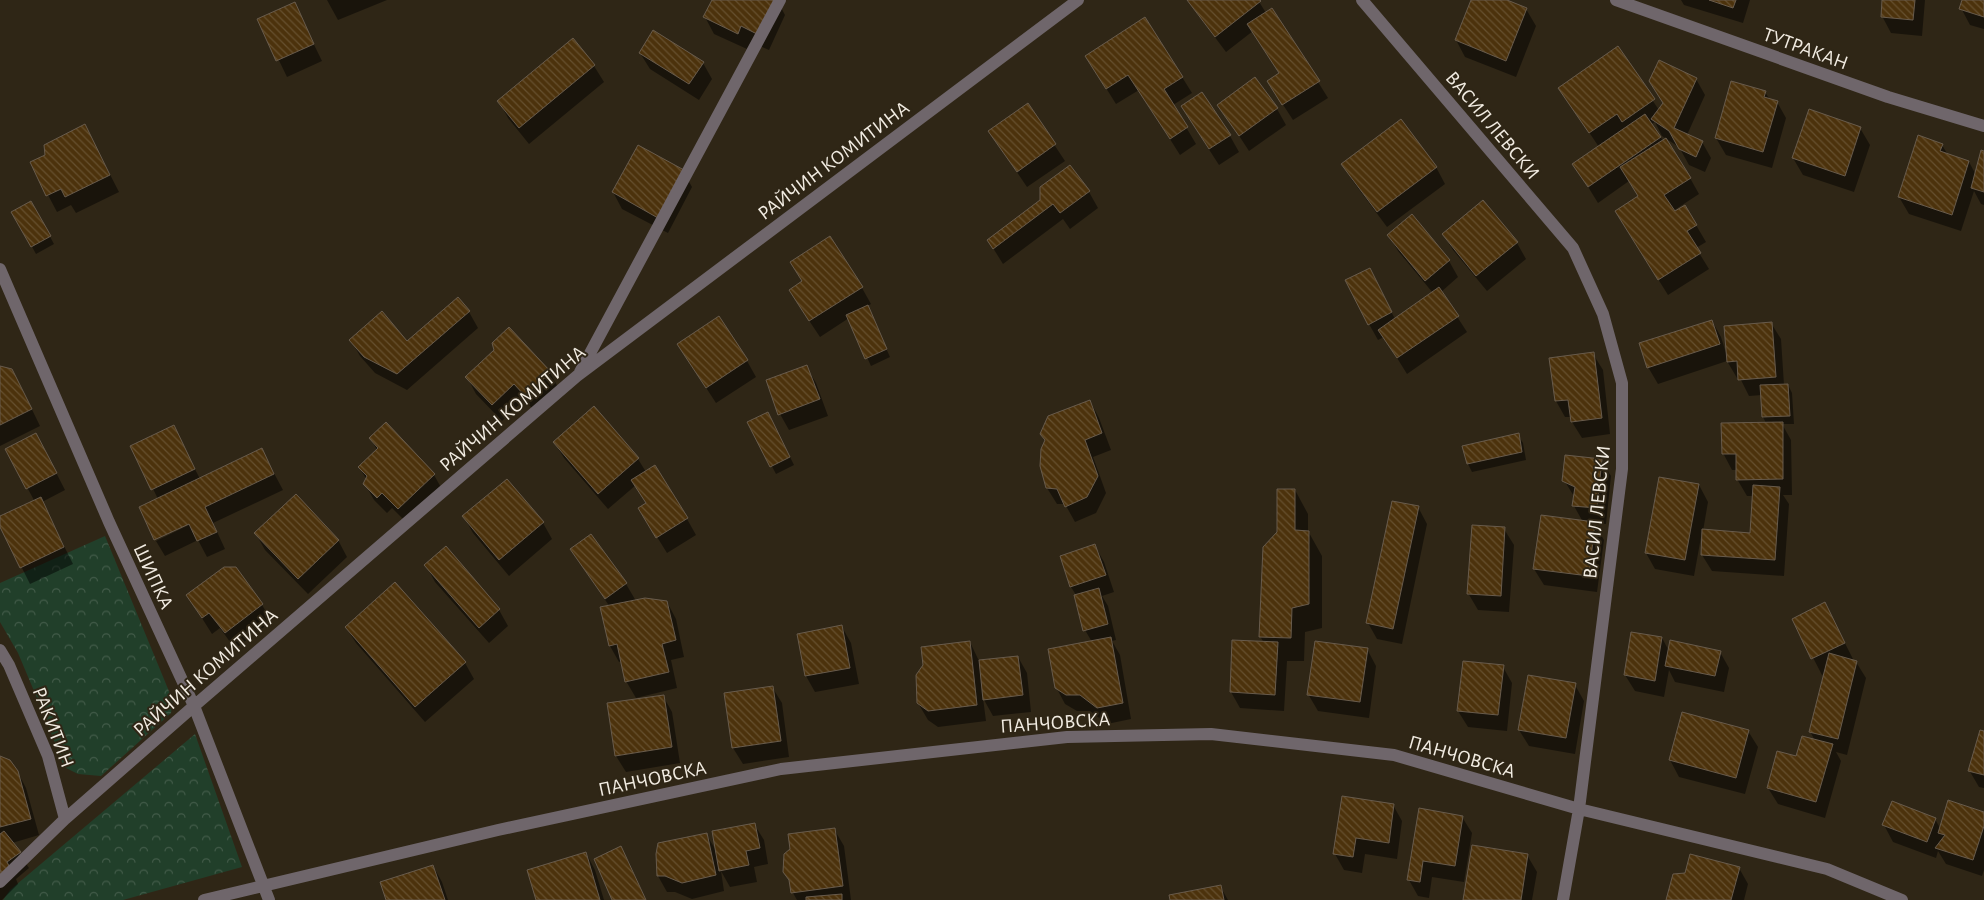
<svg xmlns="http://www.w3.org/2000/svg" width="1984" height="900" viewBox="0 0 1984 900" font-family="'Alegreya Sans',sans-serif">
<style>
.park{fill:url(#park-crowns)}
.shadow{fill:#0007}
.building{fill:url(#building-back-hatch);stroke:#685b4c}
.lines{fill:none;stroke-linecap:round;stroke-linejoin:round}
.minor{stroke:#6f666b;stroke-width:12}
.labels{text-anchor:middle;stroke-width:4;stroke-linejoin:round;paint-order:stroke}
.street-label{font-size:20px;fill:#f2ece2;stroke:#2f2616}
</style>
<defs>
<pattern id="park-crowns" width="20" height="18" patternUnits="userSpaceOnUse" patternTransform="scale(1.25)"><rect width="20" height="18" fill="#213f2a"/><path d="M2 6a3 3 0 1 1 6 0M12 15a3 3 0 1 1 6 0" fill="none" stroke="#425b49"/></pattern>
<pattern id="building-back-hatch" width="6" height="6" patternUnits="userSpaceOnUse" patternTransform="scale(1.25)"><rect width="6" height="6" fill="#4c320c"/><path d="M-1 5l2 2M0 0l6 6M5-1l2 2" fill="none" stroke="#66502f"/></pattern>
</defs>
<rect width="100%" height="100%" fill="#2f2616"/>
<!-- park -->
<path class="park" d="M105 536 173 701 171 713 101 776 78 774 64 767 45 717 18 653 0 622V583Z
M195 734 242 867 123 900H3L10 890Z"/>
<!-- shadow -->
<path class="shadow" d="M327 0H387L338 20Z
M713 0H777L785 15 769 50 751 42 747 49 714 34 705 17Z
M1187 0H1258L1266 13 1318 82 1328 98 1293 120 1278 97 1280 74 1253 31 1226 52Z
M1472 0H1504L1526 9 1536 26 1516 77 1465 57 1456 40Z
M1681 0H1750L1743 23 1684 5Z
M1883 0H1925L1922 36 1891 33 1882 16Z
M1963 0H1984V29L1970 25 1961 8Z
M294 4 322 61 287 77 259 19Z
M573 40 594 66 604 82 529 144 508 118 499 101Z
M1617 48 1659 110 1696 79 1705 95 1687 135 1702 142 1711 158 1705 172 1689 165 1679 147 1662 136 1655 122 1651 124 1690 178 1699 194 1673 211 1675 213 1684 207 1696 225 1706 242 1696 248 1709 269 1668 295 1626 228 1639 197 1629 181 1598 203 1574 164 1599 147 1559 88Z
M640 53 703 63 712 79 699 100 650 69Z
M1096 72 1182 77 1192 93 1173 105 1196 144 1180 155 1139 90 1116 104Z
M1765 92 1770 100 1777 102 1786 118 1772 168 1726 155 1716 138Z
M1028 105 1065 161 1027 187 990 132Z
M1219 105 1277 109 1286 125 1249 151Z
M1192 123 1230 136 1239 152 1219 165Z
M85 126 119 192 76 213 71 205 57 212 31 163 46 156Z
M1860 128 1870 145 1854 192 1803 175 1793 158Z
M1942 145 1948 155 1969 162 1976 175 1984 152V205L1981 204 1974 191 1961 231 1909 214 1899 197Z
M1343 164 1436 167 1445 184 1387 227 1352 180Z
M1070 167 1089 192 1098 208 1070 229 1063 219 1003 264 988 240 1041 201Z
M683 171 692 187 668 233 622 209 613 192Z
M31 202 54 244 36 254 13 212Z
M1443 234 1517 243 1526 259 1487 291 1453 250Z
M1389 235 1449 261 1458 277 1441 292 1467 332 1407 374 1384 337 1378 340 1369 324 1378 286 1395 319 1433 293 1398 251Z
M862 288 871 304 867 306 890 357 871 366 849 318 820 337 800 307Z
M469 312 478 328 407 390 375 373 360 356 351 340 407 343Z
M1712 321 1721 337 1726 353 1771 323 1781 339 1784 385H1788L1792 393 1794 424H1782L1791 440 1792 495H1783L1789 504 1784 576 1712 571 1702 555 1703 537H1701L1694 576 1655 569 1646 553 1699 485 1708 502 1703 531 1751 534 1754 496H1747L1737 479V470H1732L1723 453 1766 423 1763 417 1762 395 1749 396 1740 378H1737L1727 361 1658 384 1648 367Z
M1593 354 1603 370 1610 434 1582 438 1572 422 1571 417H1565L1556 401 1551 359Z
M688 360 747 361 756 377 716 403Z
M806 366 816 383 828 416 789 430 780 414Z
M0 368 21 387 40 426 0 446Z
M550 373 559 389 535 411 524 400 502 421 476 394 467 377Z
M1090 401 1099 418 1111 450 1093 457 1106 493 1096 513 1075 522 1065 504H1057L1047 488 1045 441 1041 434Z
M772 421 794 465 776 474 749 423Z
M173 426 200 479 261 449 283 490 213 523 225 549 207 557 198 540 165 556 156 541 195 522 158 499 132 446Z
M1518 435 1523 443 1526 460 1472 472 1468 464Z
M371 439 434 475 443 491 408 524 392 508 387 513 374 500 365 484 367 480 359 467 377 450Z
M554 442 638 459 646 472 687 519 696 535 667 553 649 524 647 503 636 485 608 509 564 458Z
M7 450 45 451 65 490 42 502 73 564 30 584 0 524V518L35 502Z
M1601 460 1611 476 1606 524 1594 523 1604 540 1597 592 1544 585 1534 569 1583 522 1574 506 1575 498 1564 480Z
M507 480 543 523 552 539 509 576 473 533 464 517Z
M1295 490 1308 514V531L1322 556V628L1305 632 1304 661H1287L1284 711 1240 708 1231 692 1264 643 1260 636Z
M1418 507 1427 524 1402 644 1377 639 1368 623Z
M1504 529 1514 545 1509 612 1478 610 1468 593Z
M256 534 338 540 347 557 308 594 265 550Z
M591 535 626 584 636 601 667 602 676 619 684 657 671 660 677 688 636 698 626 681 622 661 619 662 610 646 602 608 610 607 571 550Z
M1095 546 1104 562 1114 592 1102 596 1108 606 1116 640 1112 641 1120 655 1131 719 1107 724 1090 711H1077L1065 704 1056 687 1092 642 1085 630 1076 595 1071 587 1061 557Z
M426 565 499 610 508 626 489 643 435 582Z
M236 569 262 605 272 621 235 649 220 628 212 634 188 596Z
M1825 604 1853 659 1851 660 1856 662 1866 678 1847 755 1836 752 1841 761 1825 818 1778 804 1768 788 1815 741 1810 731 1825 673 1822 675 1793 619Z
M346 627 465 663 474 679 425 722 356 643Z
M842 627 851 643 859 684 815 692 806 676Z
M1662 638 1669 651 1720 652 1729 668 1724 692 1675 682 1669 670 1664 697 1635 691 1625 675Z
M970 642 979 661 1018 657 1027 673 1031 712 993 716 983 698 986 721 938 727 928 720 918 703Z
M1367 649 1376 666 1369 718 1318 711 1308 694Z
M1503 667 1512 683 1507 731 1468 727 1458 711Z
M1575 685 1584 701 1575 754 1529 746 1519 730Z
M772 687 782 703 789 757 743 764 733 748Z
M663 696 672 712 680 763 626 772 616 756Z
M1683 713 1748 731 1758 747 1745 794 1679 777 1670 760Z
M1984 733V788L1979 787 1969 770Z
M0 757 17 771 26 788 39 835 12 843 29 868 16 879 18 884 2 900H0Z
M1393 805 1402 821 1397 859 1365 854 1362 873 1344 870 1335 854Z
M1420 810 1462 817 1472 833 1464 882 1432 877 1429 898 1418 896 1409 880Z
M1984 813V870L1982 876 1946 864 1938 851 1936 858 1893 842 1884 825 1935 819 1940 828Z
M754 824 764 840 768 864 754 867 757 882 730 887 721 871 724 891 692 899 675 892H667L658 876 706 834 717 852Z
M834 829 844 846 851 900H797L793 893Z
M621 848 630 864 646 900H613Z
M586 853 595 870 604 900H537Z
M1527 855 1537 872 1532 900H1465Z
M433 866 442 882 448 900H387Z
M1739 868 1748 884 1744 900H1667Z
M1220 886 1228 900H1171Z"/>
<!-- building -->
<path class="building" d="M712 0H776L759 35 741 26 738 34 703 17Z
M1187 0H1260L1261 1 1215 37Z
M1471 0H1507L1527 8 1506 61 1455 40Z
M1709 0H1736L1733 8Z
M1882 0H1915L1913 20 1881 17Z
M1962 0H1984V17L1959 9Z
M295 2 314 44 276 61 257 19Z
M1272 8 1320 81 1282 105 1267 81 1279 73 1247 24Z
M1145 17 1183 77 1164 89 1188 127 1170 139 1128 75 1106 89 1085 56Z
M653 30 704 62 689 84 639 53Z
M573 38 595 65 519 128 497 101Z
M1618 46 1655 99 1622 122 1617 114 1589 133 1558 88Z
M1659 60 1697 78 1674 128 1703 141 1696 157 1679 149 1669 131 1651 119 1663 103 1649 81Z
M1255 77 1278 108 1239 136 1217 105Z
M1731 81 1766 91 1764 97 1778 101 1763 152 1715 138Z
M1202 92 1231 135 1209 149 1181 106Z
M1028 103 1056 144 1017 172 988 131Z
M1809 109 1861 127 1845 176 1792 158Z
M1645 114 1661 137 1588 187 1572 164Z
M1401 119 1437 167 1377 212 1341 164Z
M85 124 110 175 65 197 61 189 46 196 30 162 45 155 44 145Z
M1918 135 1943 144 1940 151 1969 161 1952 215 1898 197Z
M1666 138 1691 178 1664 195 1675 211 1685 205 1697 225 1687 231 1701 253 1658 280 1615 211 1638 196 1620 167Z
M638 145 684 170 658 218 612 192Z
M1981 150 1984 151V192L1971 188Z
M1070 165 1090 191 1060 213 1053 204 993 249 987 240 1040 200V187Z
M1483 200 1518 242 1476 276 1442 234Z
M31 201 51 236 31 247 11 212Z
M1412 214 1450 260 1425 281 1387 235Z
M830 236 863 287 809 321 789 290 802 281 790 262Z
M1370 268 1392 312 1368 325 1345 280Z
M1439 287 1459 316 1397 358 1378 330Z
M458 297 470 311 397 374 364 357 349 340 382 311 407 341Z
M868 305 887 349 865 359 846 315Z
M719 316 748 360 706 388 677 344Z
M1712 320 1720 344 1647 368 1639 343Z
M1772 322 1776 377 1738 380 1737 361 1727 362 1724 326Z
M509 327 551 372 525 396 514 384 492 405 465 377 494 350 492 343Z
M1594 352 1602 418 1571 422 1568 400 1555 401 1549 358Z
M807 365 820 399 778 415 766 380Z
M0 366 12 369 32 409 0 425Z
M1788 384 1790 416 1762 417 1760 385Z
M1090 400 1102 433 1085 440 1098 476 1087 497 1065 507 1057 489 1046 488 1040 466 1041 449 1045 440 1040 434 1048 416Z
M594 406 639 458 598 494 553 442Z
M768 412 790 457 770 467 747 422Z
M386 422 435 474 398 509 382 493 377 498 363 484 367 476 358 467 378 448 369 438Z
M1783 422V479L1736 480V454H1722L1721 423Z
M174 425 195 469 151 490 130 446Z
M36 433 57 473 26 489 5 449Z
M1519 433 1522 452 1467 464 1462 446Z
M262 448 274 474 205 507 217 532 197 541 189 524 154 540 139 507Z
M1565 455 1602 459 1597 508 1572 506 1575 487 1562 481Z
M655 465 688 518 656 538 638 508 646 503 631 480Z
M1659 477 1699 484 1685 560 1645 553Z
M507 479 544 522 499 560 462 516Z
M1753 485 1780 487 1775 560 1701 555 1702 529 1750 533Z
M1277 489H1295V530L1309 531V604L1292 608 1291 638 1259 637 1263 547 1277 532Z
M296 494 339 540 298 579 254 533Z
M41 497 64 547 20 568 0 527V516Z
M1392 501 1419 506 1393 629 1366 623Z
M1541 515 1595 522 1589 576 1533 569Z
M1472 525 1505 527 1501 596 1467 594Z
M591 534 627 583 605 599 570 549Z
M1095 544 1106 575 1070 587 1060 556Z
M446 546 500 609 479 628 424 565Z
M224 567H236L263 604 225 633 209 613 202 618 186 595Z
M395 582 466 662 415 707 345 627Z
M1099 588 1108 624 1083 631 1074 595Z
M645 598 667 601 676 640 662 644 669 672 625 682 617 644 609 646 600 607Z
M1825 602 1845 643 1811 659 1792 619Z
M842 625 850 668 805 676 797 634Z
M1631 632 1662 637 1655 681 1624 675Z
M1111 637 1123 703 1097 708 1080 695H1066L1055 688 1048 649Z
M1232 640 1278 642 1275 695 1230 692Z
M1670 640 1721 651 1715 676 1665 666Z
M970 641 977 705 928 711 917 703 916 675 923 665 921 647Z
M1315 641 1368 648 1360 702 1307 695Z
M1829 653 1857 661 1838 739 1809 732Z
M1018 656 1023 695 983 700 979 660Z
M1463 661 1504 665 1498 715 1457 711Z
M1528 675 1576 683 1566 738 1518 730Z
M773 686 781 741 732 748 724 693Z
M664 695 672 747 615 756 607 703Z
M1682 712 1749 730 1736 778 1669 760Z
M1980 730 1984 731V775L1968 771Z
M1802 736 1833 744 1816 802 1767 788 1777 751 1796 756Z
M0 756 10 760 18 771 31 819 0 827Z
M1342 796 1394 804 1389 843 1356 838 1353 857 1333 854Z
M1948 800 1984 812V826L1973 860 1935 848 1945 835 1938 833Z
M1892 801 1936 818 1927 842 1882 825Z
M1419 808 1463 816 1455 866 1423 861 1420 882 1407 880Z
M755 823 760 848 746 851 749 865 719 871 712 831Z
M835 828 843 886 791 893 789 880 783 872 784 854 790 849 788 834Z
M4 831 21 852 7 862 10 868 0 877V834Z
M707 833 716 875 682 883 665 876H657L656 854 658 843Z
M1472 845 1528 854 1521 900H1463Z
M621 846 646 900H612L594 859Z
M586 852 600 900H536L527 870Z
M1690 854 1740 867 1731 900H1666L1673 874 1685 873Z
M433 865 445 900H386L380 882Z
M1221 885 1224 900H1170L1169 895Z
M842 894V900H806V897Z"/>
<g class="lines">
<!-- minor -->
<path class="minor" d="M1362 0 1573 248 1603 314 1622 383V469L1579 809 1563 900
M1616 0 1888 97 1984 126
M0 269 109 522 194 706 269 900
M580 372 780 0
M0 650 9 665 48 756 65 819
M0 882 65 819 194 706 577 376 1078 0
M204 900 498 830 781 769 1067 737 1211 734 1394 755 1579 809 1827 869 1902 900"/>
</g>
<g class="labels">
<!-- street labels -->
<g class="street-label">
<text transform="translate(1806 48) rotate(20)" y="7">ТУТРАКАН</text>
<text transform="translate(1493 125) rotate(50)" y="7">ВАСИЛ ЛЕВСКИ</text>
<text transform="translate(833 160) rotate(-37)" y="7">РАЙЧИН КОМИТИНА</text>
<text transform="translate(512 408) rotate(-40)" y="7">РАЙЧИН КОМИТИНА</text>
<text transform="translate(1596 512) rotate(-84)" y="7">ВАСИЛ ЛЕВСКИ</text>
<text transform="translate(154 576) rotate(65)" y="7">ШИПКА</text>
<text transform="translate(205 672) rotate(-41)" y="7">РАЙЧИН КОМИТИНА</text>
<text transform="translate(1055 722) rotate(-4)" y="7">ПАНЧОВСКА</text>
<text transform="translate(54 727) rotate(69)" y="7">РАКИТИН</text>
<text transform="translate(1462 756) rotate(16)" y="7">ПАНЧОВСКА</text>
<text transform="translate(652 778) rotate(-12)" y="7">ПАНЧОВСКА</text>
</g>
</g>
</svg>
